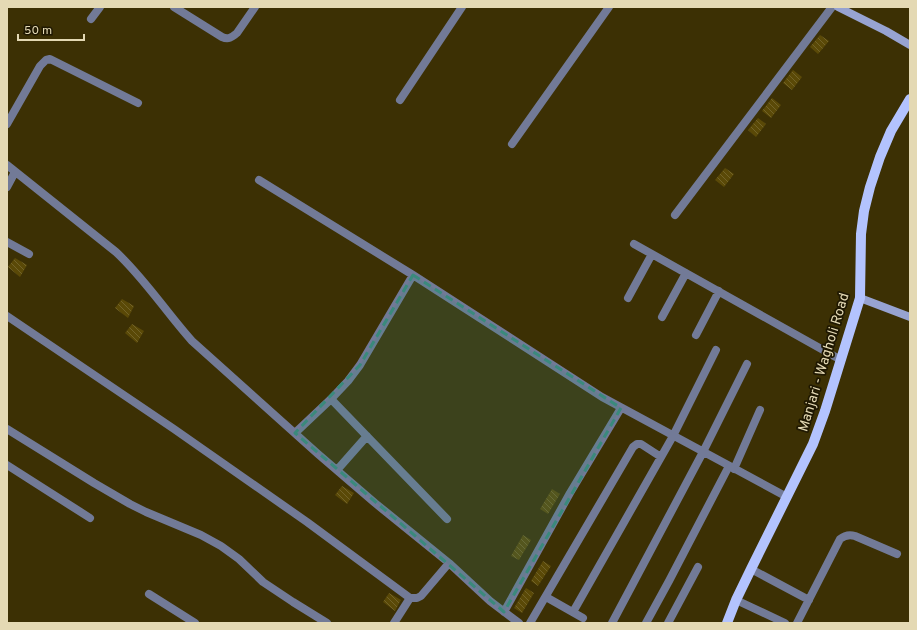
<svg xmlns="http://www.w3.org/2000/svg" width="917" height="630" viewBox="0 0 917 630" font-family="Overpass,sans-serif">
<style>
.building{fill:url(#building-back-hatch)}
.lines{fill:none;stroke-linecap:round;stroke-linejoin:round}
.street{stroke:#727a97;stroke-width:8}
.secondary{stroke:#97a3d1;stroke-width:8}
.primary{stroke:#b3c3fe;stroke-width:10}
.marked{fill:#3a8a7c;fill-opacity:0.2;stroke:#3a8a7c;stroke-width:3;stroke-dasharray:8 5;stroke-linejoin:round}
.labels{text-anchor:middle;stroke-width:3.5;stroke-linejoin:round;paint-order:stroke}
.street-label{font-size:14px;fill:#e4d9b4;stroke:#1f1802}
</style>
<defs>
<pattern id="building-back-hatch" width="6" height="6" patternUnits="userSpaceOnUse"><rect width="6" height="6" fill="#5a4907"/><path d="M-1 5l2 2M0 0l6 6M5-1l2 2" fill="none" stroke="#726329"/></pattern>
</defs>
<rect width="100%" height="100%" fill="#3c3004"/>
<!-- building -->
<path class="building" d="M820 35 829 41 818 54 810 47Z
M793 70 802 77 792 90 783 83Z
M772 98 781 105 771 118 762 111Z
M758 118 766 124 756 137 748 130Z
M725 168 734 174 724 187 715 180Z
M15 258 27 265 20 277 8 267Z
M122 299 134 306 128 318 115 308Z
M132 324 144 331 137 343 125 333Z
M342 486 354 493 347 504 335 495Z
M552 489 560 494 548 514 540 509Z
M523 535 531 540 519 560 511 556Z
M543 561 551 566 538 586 531 581Z
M526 588 534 593 522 613 514 608Z
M389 593 401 600 395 611 383 602Z"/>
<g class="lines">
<!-- street -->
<path class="street" d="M174 7 222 37C229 40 232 37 237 33L255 7
M91 19 100 7
M400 100 462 7
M7 124 40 66 46 60 50 59 138 103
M512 144 609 7
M7 165 116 252C145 279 166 312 192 341L318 454 375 503 449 563 490 601 519 623
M259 180 413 275 602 397 787 497
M7 187 15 172
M675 215 832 7
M7 242 29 254
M634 244 841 360
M628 298 652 254
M7 316 174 429 307 522 410 598H417L421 596 449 563
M662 317 686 273
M696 335 719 291
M331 399 447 519
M7 429 94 483 130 504 146 512 201 535 221 546 239 559 263 582 293 602 327 623
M295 433 331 399 348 381 360 365 413 275
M7 465 90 518
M734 469 760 410
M337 470 367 436
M751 569 809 600
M149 594 195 623
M546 597 583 618
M736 600 785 623
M504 612 570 493 621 408
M573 612 673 436 716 350
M394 623 410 598
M530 623 633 447 637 444H641L661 457
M612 623 703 452 747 364
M646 623 669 581 729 466
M668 623 698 567
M797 623 840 539C845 535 849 534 855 536L897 554"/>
<!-- secondary -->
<path class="secondary" d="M838 7 886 31 910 45
M860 298 910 317"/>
<!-- primary -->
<path class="primary" d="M727 623 736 600 751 569 813 444 825 411 860 298 861 234 864 211 870 187 880 157 891 131 910 99"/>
</g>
<!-- marked area -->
<path class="marked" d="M413 275 621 408 504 612 295 433 360 365Z"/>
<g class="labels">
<!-- street labels -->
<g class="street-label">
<text transform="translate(823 362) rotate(-73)" y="5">Manjari - Wagholi Road</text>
</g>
</g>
<!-- border -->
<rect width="917" height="630" fill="none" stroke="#e4d9b4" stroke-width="16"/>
<!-- scale -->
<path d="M18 34v6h66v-6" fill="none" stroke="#e4d9b4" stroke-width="2"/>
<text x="24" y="34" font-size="12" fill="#e4d9b4" stroke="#1f1802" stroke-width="3" paint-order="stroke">50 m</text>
</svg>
